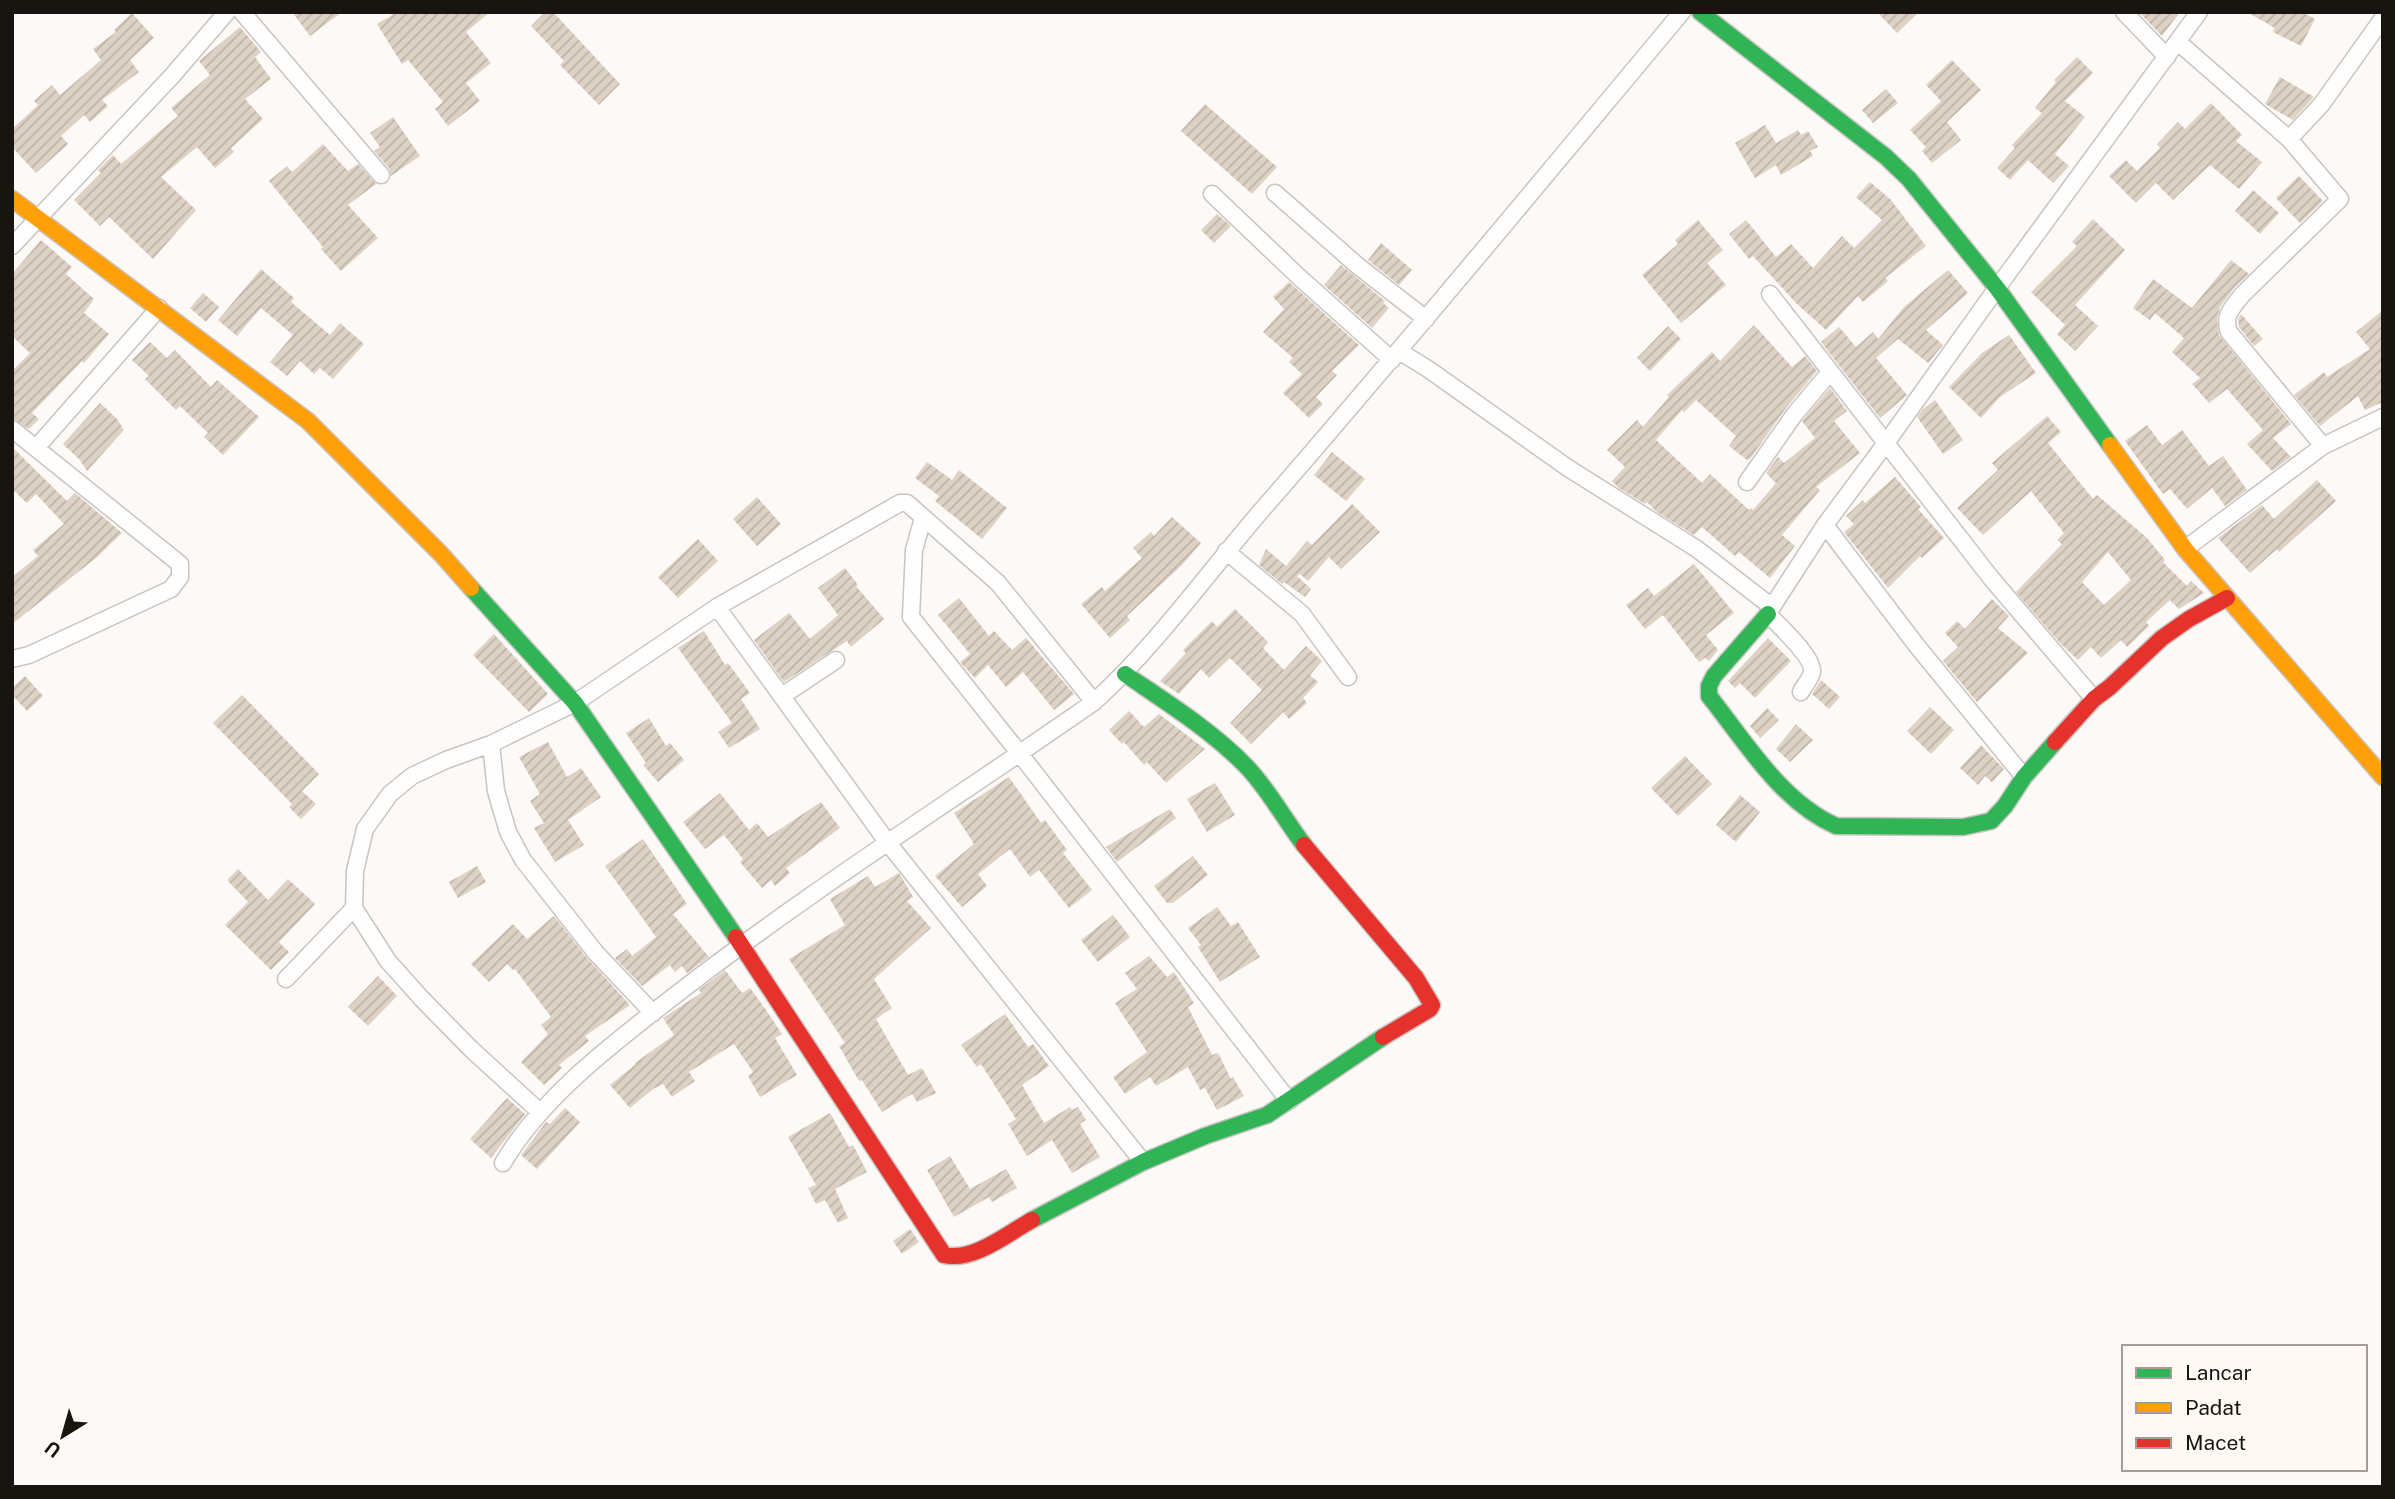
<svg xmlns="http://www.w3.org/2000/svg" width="2395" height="1499" viewBox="0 0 2395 1499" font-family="'Public Sans',sans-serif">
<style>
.building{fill:url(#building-hatch);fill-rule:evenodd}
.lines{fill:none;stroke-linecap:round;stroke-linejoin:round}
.street-casing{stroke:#c8c4c1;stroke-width:19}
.fast-casing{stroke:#c8c4c1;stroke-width:19}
.slow-casing{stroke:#c8c4c1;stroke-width:19}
.jam-casing{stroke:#c8c4c1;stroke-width:19}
.street{stroke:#fffefe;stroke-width:16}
.fast{stroke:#30b455;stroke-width:16}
.slow{stroke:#ff9f0a;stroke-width:16}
.jam{stroke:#e5322d;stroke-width:16}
</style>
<defs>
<pattern id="building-hatch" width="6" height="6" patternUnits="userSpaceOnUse" patternTransform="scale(1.75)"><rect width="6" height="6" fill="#ded2c5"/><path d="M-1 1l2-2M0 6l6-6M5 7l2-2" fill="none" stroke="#beb3a8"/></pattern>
</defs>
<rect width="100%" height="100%" fill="#fcf9f6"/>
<!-- building -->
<path class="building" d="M292 12H342L310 36Z
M397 12H490L466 32 491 63 466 83 480 101 448 126 435 109 443 102 408 60 402 64 377 24Z
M545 12H553L620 84 599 105 560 65 564 61 531 26Z
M1877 12H1919L1897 33Z
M2139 12H2180L2162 36Z
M2247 12H2302L2315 19 2301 46 2273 32 2275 28Z
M132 13 154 38 130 60 139 72 102 100 108 106 90 122 84 115 61 136 68 144 36 173 12 147V129L38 105 34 101 52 85 60 95 101 60 93 49 116 32 114 30Z
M240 27 261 52 255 57 271 79 245 99 263 119 231 148 234 152 215 168 197 147 161 177 196 210 153 259 109 217 100 226 74 200 101 173 98 170 113 155 121 164 178 116 171 108 210 75 199 61Z
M2077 57 2093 73 2065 101 2085 117 2055 154 2069 166 2053 183 2028 160 2010 180 1997 168 2015 148 2012 145 2042 113 2035 108 2056 82 2054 80Z
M1952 60 1981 90 1947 122 1961 140 1932 163 1922 151 1926 147 1910 130 1941 101 1926 85Z
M2280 77 2314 97 2293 120 2265 104Z
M1886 89 1898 103 1873 123 1862 110Z
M2211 103 2242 135 2236 141 2262 162 2239 189 2210 165 2173 200 2156 183 2136 203 2109 176 2126 160 2137 171 2160 148 2157 144 2178 122 2185 129Z
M1205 104 1277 167 1252 194 1181 131Z
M393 117 420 156 391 176 389 168 374 151 380 147 370 133Z
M1765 125 1776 143 1798 130 1801 135 1808 131 1818 147 1810 151 1813 156 1781 175 1776 165 1755 178 1735 143Z
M323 144 348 171 358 164 376 184 348 205 378 238 341 271 321 249 323 247 269 181 287 166 292 172Z
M2299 176 2323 201 2300 223 2276 198Z
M1870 182 1891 200 1926 246 1885 278 1888 281 1863 302 1858 296 1826 330 1797 304 1753 256 1749 259 1729 234 1746 220 1776 257 1791 244 1813 268 1842 236 1854 248 1882 220 1856 197Z
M2253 190 2279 213 2260 234 2235 211Z
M1217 214 1231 226 1214 243 1201 230Z
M2093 219 2125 250 2075 305 2098 326 2075 351 2057 334 2065 325 2031 292 2077 246 2072 242Z
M1698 220 1723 250 1707 263 1726 285 1681 323 1642 275 1678 244 1675 240Z
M41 240 72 267 66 274 94 299 84 313 109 334 84 363 82 361 32 413 39 419 29 429 12 419V371L30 353 12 336V274Z
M1381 243 1412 270 1399 285 1368 260Z
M2231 260 2249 274 2234 288 2220 307 2217 320 2219 335 2291 424 2273 438 2291 457 2272 471 2247 444 2263 430 2227 389 2209 403 2192 384 2200 378 2172 352 2184 338 2155 313 2150 320 2133 308 2153 279 2192 308Z
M1341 265 1385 301 1383 303 1389 308 1372 328 1324 285Z
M261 269 294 298 291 302 330 335 340 323 364 344 333 379 320 368 314 374 300 361 287 376 270 362 293 335 261 308 237 336 218 320Z
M1948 270 1968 293 1926 330 1943 345 1928 363 1898 339 1876 358 1907 395 1880 418 1821 342 1839 327 1856 347 1873 332 1878 339 1904 307Z
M1289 282 1359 345 1332 371 1337 375 1316 397 1323 404 1309 418 1283 393 1302 374 1289 362 1293 358 1263 332 1284 309 1273 297Z
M203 293 219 307 206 322 190 308Z
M2383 310V402L2365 410 2358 396 2320 426 2294 395 2324 372 2327 377 2370 349 2356 332Z
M2241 314 2263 339 2254 346 2239 327 2238 319Z
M1754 325 1792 367 1805 356 1817 371 1786 408 1750 459 1747 460 1729 446 1736 436 1696 400 1684 412 1682 410 1656 440 1702 483 1710 474 1749 510 1751 508 1753 510 1776 483 1766 473 1778 457 1784 463 1815 438 1802 421 1830 388 1847 411 1834 421 1860 453 1816 487 1820 490 1782 535 1795 546 1770 578 1739 552 1735 556 1702 527 1694 535 1657 512 1647 502 1645 504 1619 488 1612 481 1625 467 1607 450 1637 420 1643 427 1669 397 1667 395 1712 352 1720 361Z
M1668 326 1681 339 1650 371 1637 358Z
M2009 335 2036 373 2000 397 1981 418 1949 387 1982 353Z
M150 342 167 358 175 350 211 387 217 380 259 417 223 455 204 437 208 433 180 406 176 410 145 379 149 376 132 360Z
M1935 400 1963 440 1943 454 1917 417 1923 409Z
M100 403 117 419 124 430 87 471 80 460 63 444Z
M2047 416 2061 432 2048 443 2093 499 2097 495 2147 538 2165 560 2163 562 2187 586 2191 581 2204 593 2179 609 2170 600 2146 622 2149 626 2127 647 2121 640 2101 658 2091 647 2078 660 2060 643 2016 592 2062 544 2057 540 2064 533 2031 491 1983 535 1957 508 1998 470 1992 463ZM2108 552 2131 580 2104 605 2082 582Z
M2147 425 2162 445 2182 430 2209 466 2223 456 2247 490 2225 506 2212 488 2187 509 2170 489 2163 494 2125 441Z
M12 443 15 445 13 448 67 501 75 493 122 533 96 558 12 624V577L38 556 33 550 64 524 36 494 27 503 12 489Z
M1332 452 1365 479 1346 501 1314 475Z
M927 462 952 480 959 470 1007 508 982 539 935 501 939 496 915 478Z
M1895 477 1921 507 1918 509 1944 538 1922 558 1920 556 1888 588 1844 532 1854 524 1846 516 1863 500 1865 503Z
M2317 480 2336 501 2279 552 2277 549 2250 573 2218 538 2262 505 2274 519Z
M757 497 781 524 757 546 733 519Z
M1352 504 1380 532 1341 569 1329 557 1308 581 1300 574 1297 576 1311 589 1305 597 1284 582 1282 584 1259 565 1266 549 1286 566 1307 541 1312 545Z
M1172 517 1201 543 1182 565 1127 616 1130 620 1110 638 1081 604 1102 587 1105 591 1142 558 1133 548 1151 532 1154 536Z
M698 539 718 561 678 598 658 577Z
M1694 564 1734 613 1706 635 1718 650 1709 661 1705 658 1699 662 1663 615 1645 629 1626 605 1648 588 1654 596Z
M845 568 858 585 856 586 884 619 851 647 847 641 784 682 754 640 789 613 810 639 838 615 818 588Z
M959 598 989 636 994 631 1012 650 1026 638 1074 694 1054 710 1023 672 1006 687 988 665 975 678 960 662 970 654 938 615Z
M1992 599 2009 616 1998 628 2028 653 1977 702 1943 661 1958 647 1945 633 1957 621 1965 629Z
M1235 609 1268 642 1263 648 1284 670 1306 646 1322 661 1310 675 1318 682 1303 698 1307 703 1289 719 1283 712 1251 744 1230 723 1262 690 1230 658 1209 678 1201 669 1179 694 1160 681 1186 653 1183 650 1212 621 1217 627Z
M704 631 725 665 728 663 750 693 741 699 760 729 729 748 718 732 732 723 678 648Z
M494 634 548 694 529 712 473 655Z
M1768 638 1791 661 1755 698 1740 683 1735 688 1728 681Z
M25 676 43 696 27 711 12 695V688Z
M1821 680 1840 697 1829 709 1812 694Z
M242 695 319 774 302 791 316 804 301 819 289 807 292 804 213 723Z
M1930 707 1954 730 1931 754 1907 731Z
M1767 708 1779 720 1760 738 1750 726Z
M1129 711 1144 727 1159 714 1205 749 1166 783 1147 762 1144 765 1124 742 1122 744 1109 730Z
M649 718 666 746 670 743 684 760 658 782 643 765 646 763 626 733Z
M1796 724 1813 740 1790 762 1776 749Z
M548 742 567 777 581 768 601 797 568 820 584 845 555 862 534 828 544 823 530 801 540 794 519 757Z
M1981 745 2004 769 1992 782 1985 776 1978 785 1960 768Z
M1685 756 1712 784 1678 816 1651 788Z
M1009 777 1041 823 1045 820 1067 850 1063 853 1092 890 1069 908 1039 870 1030 877 1010 849 978 874 987 886 962 907 935 876 974 844 954 813Z
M1215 783 1235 815 1207 832 1187 799Z
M720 793 749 830 757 823 768 837 821 802 840 828 786 868 790 873 775 886 771 880 762 888 740 862 743 859 724 835 705 849 683 822Z
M1740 795 1760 812 1736 842 1716 825Z
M1170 809 1176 818 1117 862 1106 847Z
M643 839 687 904 673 914 709 957 687 973 682 966 675 972 670 965 642 986 615 958 627 949 632 956 656 937 605 866Z
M1193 856 1208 875 1173 903H1167L1154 886Z
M477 866 486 882 458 898 449 882Z
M238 869 268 900 288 879 315 904 279 942 289 952 271 970 225 925 248 902 227 880Z
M899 873 913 897 907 901 931 928 874 979 892 1008 876 1019 908 1075 922 1068 936 1093 917 1102 912 1094 882 1112 862 1080 859 1081 839 1046 845 1043 789 959 845 925 830 899 868 876 875 887Z
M1217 907 1231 926 1238 922 1260 957 1220 982 1198 947 1201 945 1188 928Z
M1113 915 1130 937 1098 962 1081 940Z
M554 916 588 959 630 1005 585 1036 589 1041 559 1065 562 1068 544 1085 521 1062 548 1034 541 1025 551 1017 515 969 513 970 507 964 489 982 471 964 513 924 527 939Z
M1149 956 1167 977 1174 972 1194 1003 1188 1007 1212 1055 1218 1053 1231 1079 1233 1077 1244 1096 1217 1110 1205 1088 1200 1090 1188 1067 1156 1086 1150 1077 1125 1094 1113 1077 1147 1052 1115 1003 1137 989 1125 973Z
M725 970 742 993 750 988 766 1010 782 1034 775 1038 797 1075 760 1097 748 1076 753 1072 734 1044 689 1072 695 1081 672 1097 663 1084 653 1089 630 1108 610 1085 636 1064 635 1063 674 1035 663 1018 701 993 699 990Z
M378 976 397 996 368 1026 348 1007Z
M1005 1014 1028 1047 1033 1044 1049 1066 1022 1085 1044 1123 1070 1107 1072 1110 1078 1107 1086 1120 1080 1124 1100 1157 1072 1173 1052 1140 1027 1156 1008 1124 1016 1119 981 1064 977 1067 961 1045Z
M507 1098 525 1114 491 1158 470 1139Z
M565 1108 580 1122 537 1169 521 1155 546 1122 550 1124Z
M830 1113 849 1147 853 1145 867 1172 835 1189 848 1218 838 1223 825 1200 816 1204 808 1188 816 1185 788 1137Z
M950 1156 970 1189 1006 1169 1017 1188 992 1202 989 1197 954 1217 927 1170Z
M910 1229 919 1242 902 1254 893 1241Z"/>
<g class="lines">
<!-- street casing -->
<g class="street-casing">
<path id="street" d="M242 12 381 175
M2124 12 2167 57
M2178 42 2289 139 2321 105 2383 18
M2289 139 2340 199 2242 295C2232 308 2223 316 2229 332L2323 446 2383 417
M1275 193 1358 266 1426 319
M1212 194 1299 277 1392 360
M12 246 172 76 227 12
M1770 294 1991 578 2094 699
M1399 351 1428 369 1568 468 1697 549 1772 607 1768 614C1778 625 1814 657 1812 672 1811 678 1804 686 1801 692
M12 429 180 564V577L171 589 29 655 12 659
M36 448 159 308
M1747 482 1794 415 1830 372
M923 518 914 550 911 617 1020 754 1289 1101
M1825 525 1917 646 2024 777
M2185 549 2323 446
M1226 551 1302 614 1348 677
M717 607 888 843 1143 1162
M1772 607 1825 525 1886 443 1997 288 2199 12
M782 696 836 660
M491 744 496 791 508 832 523 860 596 953 653 1013
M286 979 354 908
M540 1112 471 1049 422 999 388 961 354 908 355 871 365 829 390 794 412 776 446 760 491 744 575 703 717 607 900 503H907L998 583 1094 702
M503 1163C541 1098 610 1046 669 1000 805 894 952 801 1094 702 1158 644 1211 568 1268 503 1409 341 1545 176 1682 12"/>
</g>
<!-- fast casing -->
<g class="fast-casing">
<path id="fast" d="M1700 12 1886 157 1909 179 1997 288 2110 445
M471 588 575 703 736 937
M1768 614 1714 676 1709 686V696C1745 741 1781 802 1836 826L1963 827 1991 821 2005 806 2024 777 2055 742
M1125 674C1166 702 1211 730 1246 766 1269 790 1284 819 1304 845
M1032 1220 1143 1162 1205 1136 1267 1115 1383 1037"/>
</g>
<!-- slow casing -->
<g class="slow-casing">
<path id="slow" d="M12 199 308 421 441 554 471 588
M2110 445 2185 549 2383 777"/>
</g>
<!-- jam casing -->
<g class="jam-casing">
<path id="jam" d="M2055 742 2094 699 2110 687 2162 638 2189 619 2227 598
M1304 845 1416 978 1432 1005 1430 1009 1383 1037
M736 937 944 1255C973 1262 1007 1234 1032 1220"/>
</g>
<!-- street -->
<use href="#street" class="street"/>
<!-- fast -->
<use href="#fast" class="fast"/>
<!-- slow -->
<use href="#slow" class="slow"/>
<!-- jam -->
<use href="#jam" class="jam"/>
</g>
<!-- border -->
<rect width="2395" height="1499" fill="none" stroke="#181410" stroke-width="28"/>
<!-- legend -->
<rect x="2122" y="1345" width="245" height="126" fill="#fef9f4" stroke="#a29d99" stroke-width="2"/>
<rect x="2136" y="1368" width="35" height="10" fill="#30b455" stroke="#a29d99" stroke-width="2"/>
<text x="2185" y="1380" font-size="21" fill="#181410">Lancar</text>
<rect x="2136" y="1403" width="35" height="10" fill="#ff9f0a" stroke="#a29d99" stroke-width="2"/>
<text x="2185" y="1415" font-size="21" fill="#181410">Padat</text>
<rect x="2136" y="1438" width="35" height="10" fill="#e5322d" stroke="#a29d99" stroke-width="2"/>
<text x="2185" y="1450" font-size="21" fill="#181410">Macet</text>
<!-- north arrow -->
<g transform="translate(63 1436) rotate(217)" stroke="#fef9f4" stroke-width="5" paint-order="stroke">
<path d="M0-5L12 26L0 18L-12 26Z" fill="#181410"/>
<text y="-10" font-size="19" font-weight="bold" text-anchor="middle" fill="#181410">U</text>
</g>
</svg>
